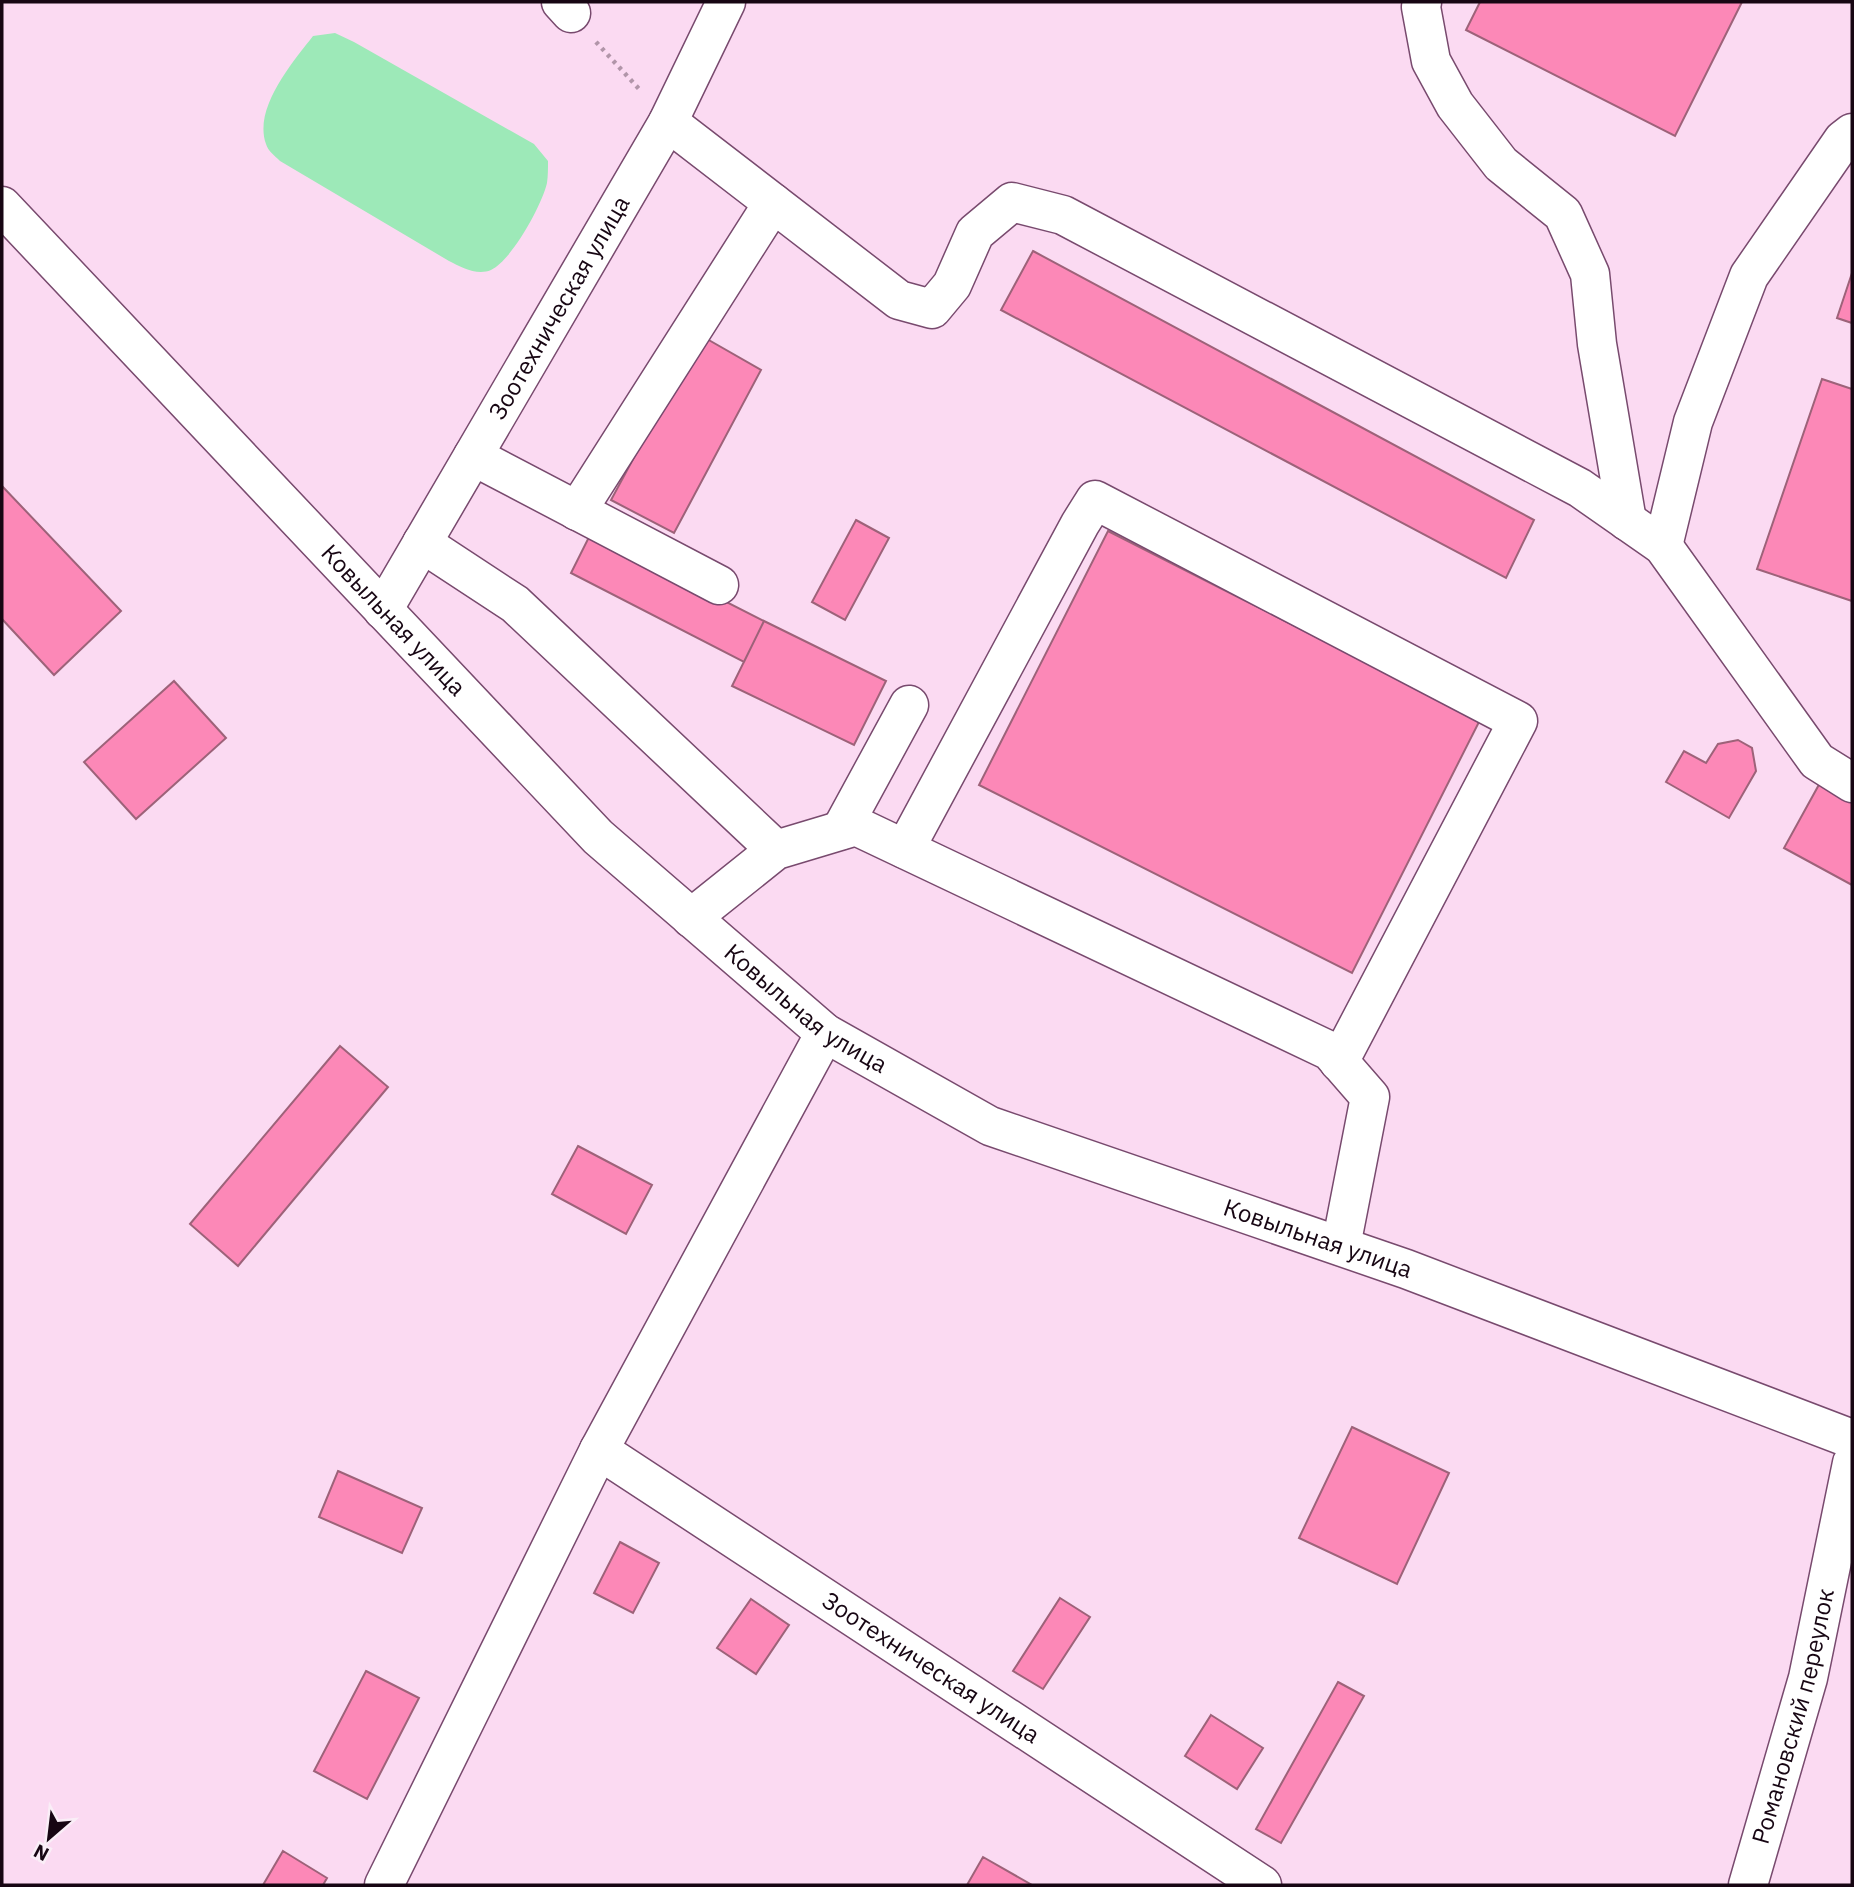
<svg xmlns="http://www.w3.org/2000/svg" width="1854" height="1887" viewBox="0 0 1854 1887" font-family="'IBM Plex Sans',sans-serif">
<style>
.green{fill:#9de9b8}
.building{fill:#fc88b7;stroke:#9d6279;stroke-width:2}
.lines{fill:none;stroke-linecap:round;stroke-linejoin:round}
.minor-casing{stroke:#784a6e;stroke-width:41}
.major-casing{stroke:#784a6e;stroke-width:41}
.path{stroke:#b195a9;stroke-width:4.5;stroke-dasharray:3.5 5;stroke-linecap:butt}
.minor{stroke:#fff;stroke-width:38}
.major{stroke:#fff;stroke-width:38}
.labels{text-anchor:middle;stroke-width:7;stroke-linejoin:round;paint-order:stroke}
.street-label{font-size:24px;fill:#170613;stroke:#faeef7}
</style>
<rect width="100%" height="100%" fill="#fbdaf2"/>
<!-- green -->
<path class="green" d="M335 33 354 42 534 144 548 161C548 168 548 176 547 183 542 205 512 260 491 270 477 276 461 267 449 261L280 161C275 156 268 151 266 144 253 108 293 62 313 36Z"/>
<!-- building -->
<path class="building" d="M1480 2H1742L1675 136 1466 30Z
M1033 251 1534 520 1506 578 1001 310Z
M1852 273V323L1837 318Z
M700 335 761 370 674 533 611 500Z
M1822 379 1852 389V601L1757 569Z
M2 486 121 611 54 675 2 619Z
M856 520 889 538 845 620 812 602Z
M1108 531 1480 720 1352 973 979 785Z
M591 533 764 621 744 662 571 573Z
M764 621 886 681 854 745 732 686Z
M174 681 226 738 136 819 84 762Z
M1738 740 1752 748 1756 771 1729 818 1666 782 1684 751 1706 763 1718 744Z
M1821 781 1852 799V885L1784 848Z
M340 1046 388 1087 238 1266 190 1224Z
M578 1146 652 1185 626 1234 552 1194Z
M1352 1427 1449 1473 1397 1584 1299 1538Z
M338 1471 422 1508 402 1553 319 1517Z
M620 1542 659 1563 633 1613 594 1593Z
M1060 1598 1090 1617 1043 1689 1013 1671Z
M751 1599 789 1625 756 1674 717 1648Z
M366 1671 419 1698 367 1799 314 1771Z
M1338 1682 1364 1696 1281 1843 1256 1829Z
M1211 1715 1263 1748 1237 1789 1185 1756Z
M283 1851 327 1878 323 1885H263Z
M983 1857 1032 1885H967Z"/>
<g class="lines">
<!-- minor casing -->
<g class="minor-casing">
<g id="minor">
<path d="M561 2 571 13"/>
<path d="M1422 2 1421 7 1431 61 1455 105 1501 164 1563 214 1590 274 1597 344 1627 521"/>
<path d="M668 122 899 300 932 309 952 285 975 233 1012 202 1063 215 1580 488 1663 546 1817 761 1852 783"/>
<path d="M473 456 719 585"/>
<path d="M577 511 773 203"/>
<path d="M422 543 515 604 776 850"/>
<path d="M1663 546 1693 422 1749 276 1843 140 1852 133"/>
<path id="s1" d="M383 610 668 122 726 2"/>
<path d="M841 830 909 705"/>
<path d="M905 849 1080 524 1095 500 1518 721 1339 1062"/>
<path d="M691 918 776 850 856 826 1330 1051 1370 1097 1341 1246"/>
<path id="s2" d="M599 1450 1262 1885"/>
<path d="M384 1885 599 1450 825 1033"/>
<path id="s3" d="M1748 1885 1808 1678 1852 1463"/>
</g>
</g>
<!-- major casing -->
<g class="major-casing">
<g id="major">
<path id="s4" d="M2 206 598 837 825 1033 990 1126 1406 1269 1852 1439"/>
</g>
</g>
<!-- path -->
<path class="path" d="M596 42 640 90"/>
<!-- minor -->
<use href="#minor" class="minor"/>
<!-- major -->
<use href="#major" class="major"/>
</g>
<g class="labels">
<!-- street labels -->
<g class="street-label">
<text dy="8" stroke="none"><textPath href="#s1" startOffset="350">Зоотехническая улица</textPath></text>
<text dy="8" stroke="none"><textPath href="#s4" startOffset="570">Ковыльная улица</textPath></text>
<text dy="8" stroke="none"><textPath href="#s4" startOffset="1138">Ковыльная улица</textPath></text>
<text dy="8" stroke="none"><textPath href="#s4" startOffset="1704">Ковыльная улица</textPath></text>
<text dy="8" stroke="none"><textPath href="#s2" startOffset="397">Зоотехническая улица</textPath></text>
<text dy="8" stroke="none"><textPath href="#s3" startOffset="175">Романовский переулок</textPath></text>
</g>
</g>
<!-- border -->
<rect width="1854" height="1887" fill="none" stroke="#170613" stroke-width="7"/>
<!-- north arrow -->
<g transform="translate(49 1838) rotate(208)" stroke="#faeef7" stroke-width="5" paint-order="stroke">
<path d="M0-5L12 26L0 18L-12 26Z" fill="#170613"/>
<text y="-10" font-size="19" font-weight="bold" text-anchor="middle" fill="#170613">N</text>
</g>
</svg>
